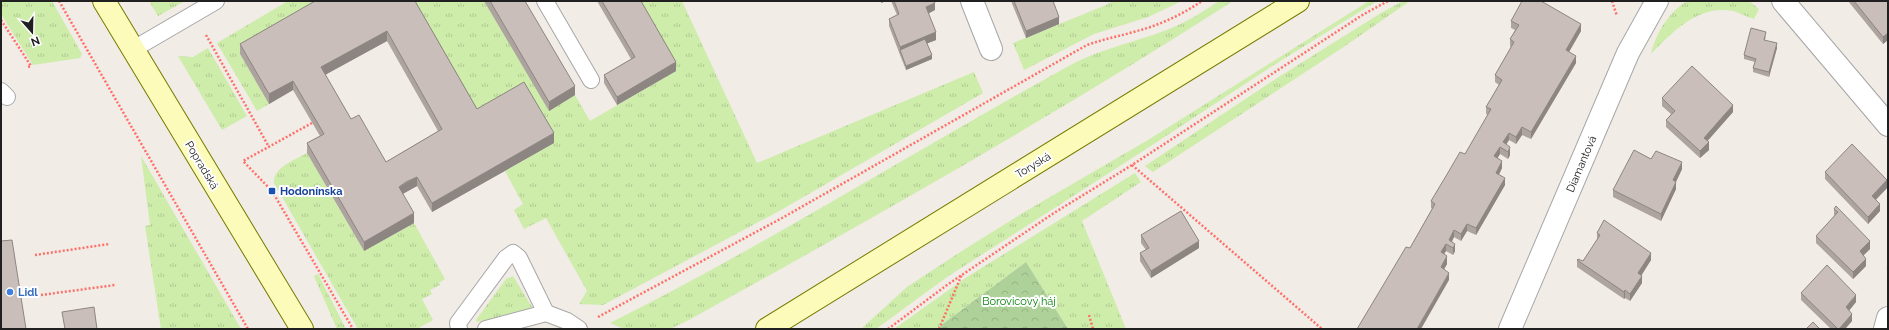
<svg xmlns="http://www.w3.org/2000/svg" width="1889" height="330" viewBox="0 0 1889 330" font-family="Raleway,sans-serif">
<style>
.grass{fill:url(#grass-tufts)}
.forest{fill:url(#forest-crowns)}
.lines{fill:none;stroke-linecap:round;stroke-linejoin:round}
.lane-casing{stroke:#a7a7a7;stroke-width:18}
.street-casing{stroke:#a7a7a7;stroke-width:24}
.secondary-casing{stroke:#767c01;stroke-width:24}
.path{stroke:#fe7069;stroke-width:2.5;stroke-dasharray:2 2;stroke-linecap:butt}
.lane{stroke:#fff;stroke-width:16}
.street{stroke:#fff;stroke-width:22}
.secondary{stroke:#fcfbb9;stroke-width:22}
.wall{fill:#ada39f;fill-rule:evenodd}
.shaded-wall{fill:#8d8582}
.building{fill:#c9beb9;stroke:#8d8582;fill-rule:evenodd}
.transit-dot{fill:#1a4fb4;stroke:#fff;stroke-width:1.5}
.shop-dot{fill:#3f7fe0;stroke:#fff;stroke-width:1.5}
.labels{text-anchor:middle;stroke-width:4;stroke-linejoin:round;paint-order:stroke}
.street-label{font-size:11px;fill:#202020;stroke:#fff}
.transit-label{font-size:11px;font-weight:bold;fill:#164399;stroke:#fff;text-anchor:start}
.shop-label{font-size:11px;font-weight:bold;fill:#366cbe;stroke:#fff;text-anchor:start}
.park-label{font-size:11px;fill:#08830b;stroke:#fff}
</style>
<defs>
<pattern id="grass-tufts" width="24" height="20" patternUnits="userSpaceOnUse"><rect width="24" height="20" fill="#ceecaa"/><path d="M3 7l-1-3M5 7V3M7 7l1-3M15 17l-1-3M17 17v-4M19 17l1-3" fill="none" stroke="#b1ca92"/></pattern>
<pattern id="forest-crowns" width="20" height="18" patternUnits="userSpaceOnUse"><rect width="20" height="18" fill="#add199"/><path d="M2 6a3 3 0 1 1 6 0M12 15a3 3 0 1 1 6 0" fill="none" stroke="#95b384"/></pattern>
</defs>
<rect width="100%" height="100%" fill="#f1ece6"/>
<!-- grass -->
<path class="grass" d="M1 1H52L82 54 80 58 33 65 1 14Z
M149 1H185L158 16Z
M288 1H331L240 54 269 104 257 111 217 43Z
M409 1H484L549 110 575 95 590 121 676 71 636 1H682L757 163 974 72 983 93 781 210 603 305 579 304 587 291 546 218 524 229 514 210 523 204 505 171 554 143 477 119Z
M1113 1H1182L1148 17 1094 34 1024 70 1013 43 1106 5Z
M1219 1H1233C1056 115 873 218 689 320L670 329H624L610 323C766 245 914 151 1067 67 1101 48 1138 42 1174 27 1190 20 1204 11 1219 1Z
M1369 1H1377L1277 63 1140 153 947 277 876 329H861L907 287 965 249 1026 211 1148 140Z
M1403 1H1410L1345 46 1153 172 1145 166 1274 80 1381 13Z
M1687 1H1749L1759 9 1754 19C1747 17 1740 13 1733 11 1699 4 1672 32 1651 54 1656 33 1669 12 1687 1Z
M208 48 247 116 222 130 178 56 193 57Z
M307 153 364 251 414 223 445 279 439 283 440 285 430 290 432 294 422 299 433 320 417 329H358L274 183C273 167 295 160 307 153Z
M141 156 241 329H161L145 226 150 225Z
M1135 173 1141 182 1082 221 1126 329H1068L1026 262 936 329H894L967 277Z
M318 274 346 329H337L314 276Z
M513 276 532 307V310L529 313 477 322 476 320 506 279Z"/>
<!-- forest -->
<path class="forest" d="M1026 262 1068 329H936Z"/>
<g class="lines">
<!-- lane casing -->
<g class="lane-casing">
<path id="lane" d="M545 1 591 80
M132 50 216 1
M1 91 7 97
M459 329 458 323 506 258 513 253 519 258 546 313
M486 329 546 313 567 321 579 329"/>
</g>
<!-- street casing -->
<g class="street-casing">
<path id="street" d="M972 1 991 49
M1783 1 1888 125
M1510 329 1628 53 1657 1
M1885 329 1888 318"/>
</g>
<!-- secondary casing -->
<g class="secondary-casing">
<path id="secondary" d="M104 1 302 329
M767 329 1298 1"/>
</g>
<!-- path -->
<path class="path" d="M59 1 248 329
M1612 1 1617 16
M1 20 31 66 28 67
M206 35 269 147
M312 123 243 161 272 191 353 329
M1132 165 1322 329
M35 255 109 244
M1888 267V268
M41 295 115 285
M1089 315 1093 329
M598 317 782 218 1087 45C1104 39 1120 36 1137 31 1160 25 1183 14 1202 1
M888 329 947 285 1054 213 1132 165 1364 14 1388 1
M939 329 962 274"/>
<!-- lane -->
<use href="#lane" class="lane"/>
<!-- street -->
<use href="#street" class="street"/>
<!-- secondary -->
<use href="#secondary" class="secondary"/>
</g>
<!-- wall -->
<path class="wall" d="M415 1 477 109 554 143 432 212 417 186 406 192 403 194 414 223 364 251 307 153V143L320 136 293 90 269 104 240 54V44ZM387 41 438 131 386 162 351 119 325 75Z
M484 1H525L575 95 549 111Z
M597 1H641L676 71 617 105 604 83V75L631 59Z
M891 1H934L935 10 928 13 936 40 927 43 932 59 906 70 900 55 889 26V19L897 15Z
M1011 1H1053L1059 24 1026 38Z
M1848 1H1888V40L1883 44Z
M1511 21 1581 31 1569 52 1576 63 1531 139 1522 135 1516 144 1509 140 1506 145 1510 155 1508 159 1500 154 1497 158 1502 168 1499 175 1505 185 1476 235 1467 231 1461 241 1454 237 1452 242 1455 251 1453 255 1446 251 1444 254 1447 264 1444 269 1449 280 1410 248 1432 209 1431 208V201L1465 154 1488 115 1486 114V107L1499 85 1495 82V75L1511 47 1510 46V39L1515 30 1511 28Z
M1766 36 1765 40 1777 48 1769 77 1753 72V68L1755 62 1744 59V55Z
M1662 98 1733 112 1707 141 1709 150 1700 158 1666 127V120L1671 114 1662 106Z
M1651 159 1682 169 1676 182V189L1661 221 1613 197V190Z
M1825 172 1887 188 1876 200 1880 211 1868 224 1825 179Z
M1836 206 1870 249 1863 255 1866 266 1853 279 1816 243V236L1834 216V209Z
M1597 233 1651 260 1641 275 1642 283 1630 301 1625 298 1624 299 1577 267V260L1583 261 1597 240Z
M1141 235 1199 248 1151 278 1140 261V253L1146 250 1141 243Z
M1801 293 1856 302 1849 311 1852 321 1845 329H1831L1801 300Z"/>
<!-- shaded-wall -->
<path class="shaded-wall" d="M881 1H887L881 3Z
M935 3V10L926 15V7Z
M1059 17V24L1026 38V31Z
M1581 24V31L1566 57V50Z
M387 31V41L321 77V67Z
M936 32V40L901 54 900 50V47Z
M1888 33V40L1883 44V37Z
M1777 43V48L1769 77V72Z
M932 55V59L906 70V66Z
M1576 56V63L1531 139V132Z
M676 62V71L617 105V97Z
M293 81V90L269 104V94Z
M575 86V95L549 111V102Z
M1733 105V112L1704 145V138Z
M1522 127V135L1516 144V137Z
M554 133V143L432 212V203Z
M1509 133V140L1503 149V142Z
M1709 142V150L1700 158V151Z
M1500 147V154L1494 164V156Z
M1510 147V155L1508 159V152Z
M1502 161V168L1496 180V173Z
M1682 162V169L1673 188V180Z
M417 177V186L399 196V187Z
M1505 178V185L1476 235V228Z
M1887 180V188L1872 203V196Z
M1676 182V189L1661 221V214Z
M1880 204V211L1868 224V217Z
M414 213V223L364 251V242Z
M1467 224V231L1461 241V234Z
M1454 230V237L1449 246V240Z
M1199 241V248L1151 278V271Z
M1870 241V249L1860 259V251Z
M1446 244V251L1441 259V252Z
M1455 244V251L1453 255V248Z
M1651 253V260L1638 281V273Z
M1447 256V264L1441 275V267Z
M1866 259V266L1853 279V272Z
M1449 273V280L1421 329H1417Z
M1642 276V283L1630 301V294Z
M1625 290V298L1624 299V292Z
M1856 295V302L1846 314V307Z
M1852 314V321L1845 329H1839Z"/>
<!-- building -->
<path class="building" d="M315 1H415L477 109 524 82 554 133 432 203 417 177 406 182 399 187 414 213 364 242 307 143 324 134 293 81 269 94 240 44ZM387 31 442 129 386 162 359 115 351 119 321 67Z
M490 1H525L575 86 549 102Z
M602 1H641L676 62 617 97 604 75 635 57Z
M894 1H934L935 3 926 7 936 32 900 47 889 19 899 14Z
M1014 1H1053L1059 17 1026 31Z
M1522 1H1541L1581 24 1566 50 1576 56 1531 132 1522 127 1516 137 1509 133 1503 142 1510 147 1508 152 1500 147 1494 156 1502 161 1496 173 1505 178 1476 228 1467 224 1461 234 1454 230 1449 240 1455 244 1453 248 1446 244 1441 252 1447 256 1441 267 1449 273 1417 329H1357L1406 247 1410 248 1435 204 1431 201 1446 176 1460 152 1465 154 1491 109 1486 107 1502 80 1495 75 1514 42 1510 39 1519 25 1511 21Z
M1854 1H1888V33L1883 37Z
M1751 28 1766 32 1764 40 1777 43 1769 72 1753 68 1756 59 1744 55Z
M925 39 932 55 906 66 900 50Z
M1692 66 1733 105 1704 138 1709 142 1700 151 1666 120 1675 111 1662 98Z
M1852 144 1887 180 1872 196 1880 204 1868 217 1825 172Z
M1634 150 1651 159 1656 151 1682 162 1673 180 1676 182 1661 214 1613 190Z
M1836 206 1870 241 1860 251 1866 259 1853 272 1816 236 1838 212 1834 209Z
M1181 211 1199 241 1151 271 1140 253 1149 248 1141 235Z
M1604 220 1651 253 1638 273 1642 276 1630 294 1625 290 1624 292 1577 260 1578 259 1583 261 1600 235 1597 233Z
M12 240 26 329H1V241Z
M1827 265 1856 295 1846 307 1852 314 1839 329H1838L1801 293Z
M94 307 97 329H65L62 312Z
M1813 322 1820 329H1806Z"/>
<!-- markers -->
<rect class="transit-dot" x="268" y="187" width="8" height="8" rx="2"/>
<circle class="shop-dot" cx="10" cy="292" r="4"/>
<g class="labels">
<!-- street labels -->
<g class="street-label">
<text transform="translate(1581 164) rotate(-67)" y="4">Diamantová</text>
<text transform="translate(202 165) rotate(59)" y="4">Popradská</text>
<text transform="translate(1033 165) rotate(-31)" y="4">Toryská</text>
</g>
<!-- transit labels -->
<g class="transit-label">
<text x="280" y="195">Hodonínska</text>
</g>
<!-- shop labels -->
<g class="shop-label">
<text x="18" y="296">Lidl</text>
</g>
<!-- park labels -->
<g class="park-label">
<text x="1019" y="305">Borovicový háj</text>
</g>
</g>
<!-- border -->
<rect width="1889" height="330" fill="none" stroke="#202020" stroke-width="4"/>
<!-- north arrow -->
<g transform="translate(32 32) rotate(160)" stroke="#ffffff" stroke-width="3" paint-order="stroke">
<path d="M0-3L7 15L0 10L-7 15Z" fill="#202020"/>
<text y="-6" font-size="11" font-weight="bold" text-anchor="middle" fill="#202020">N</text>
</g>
</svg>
